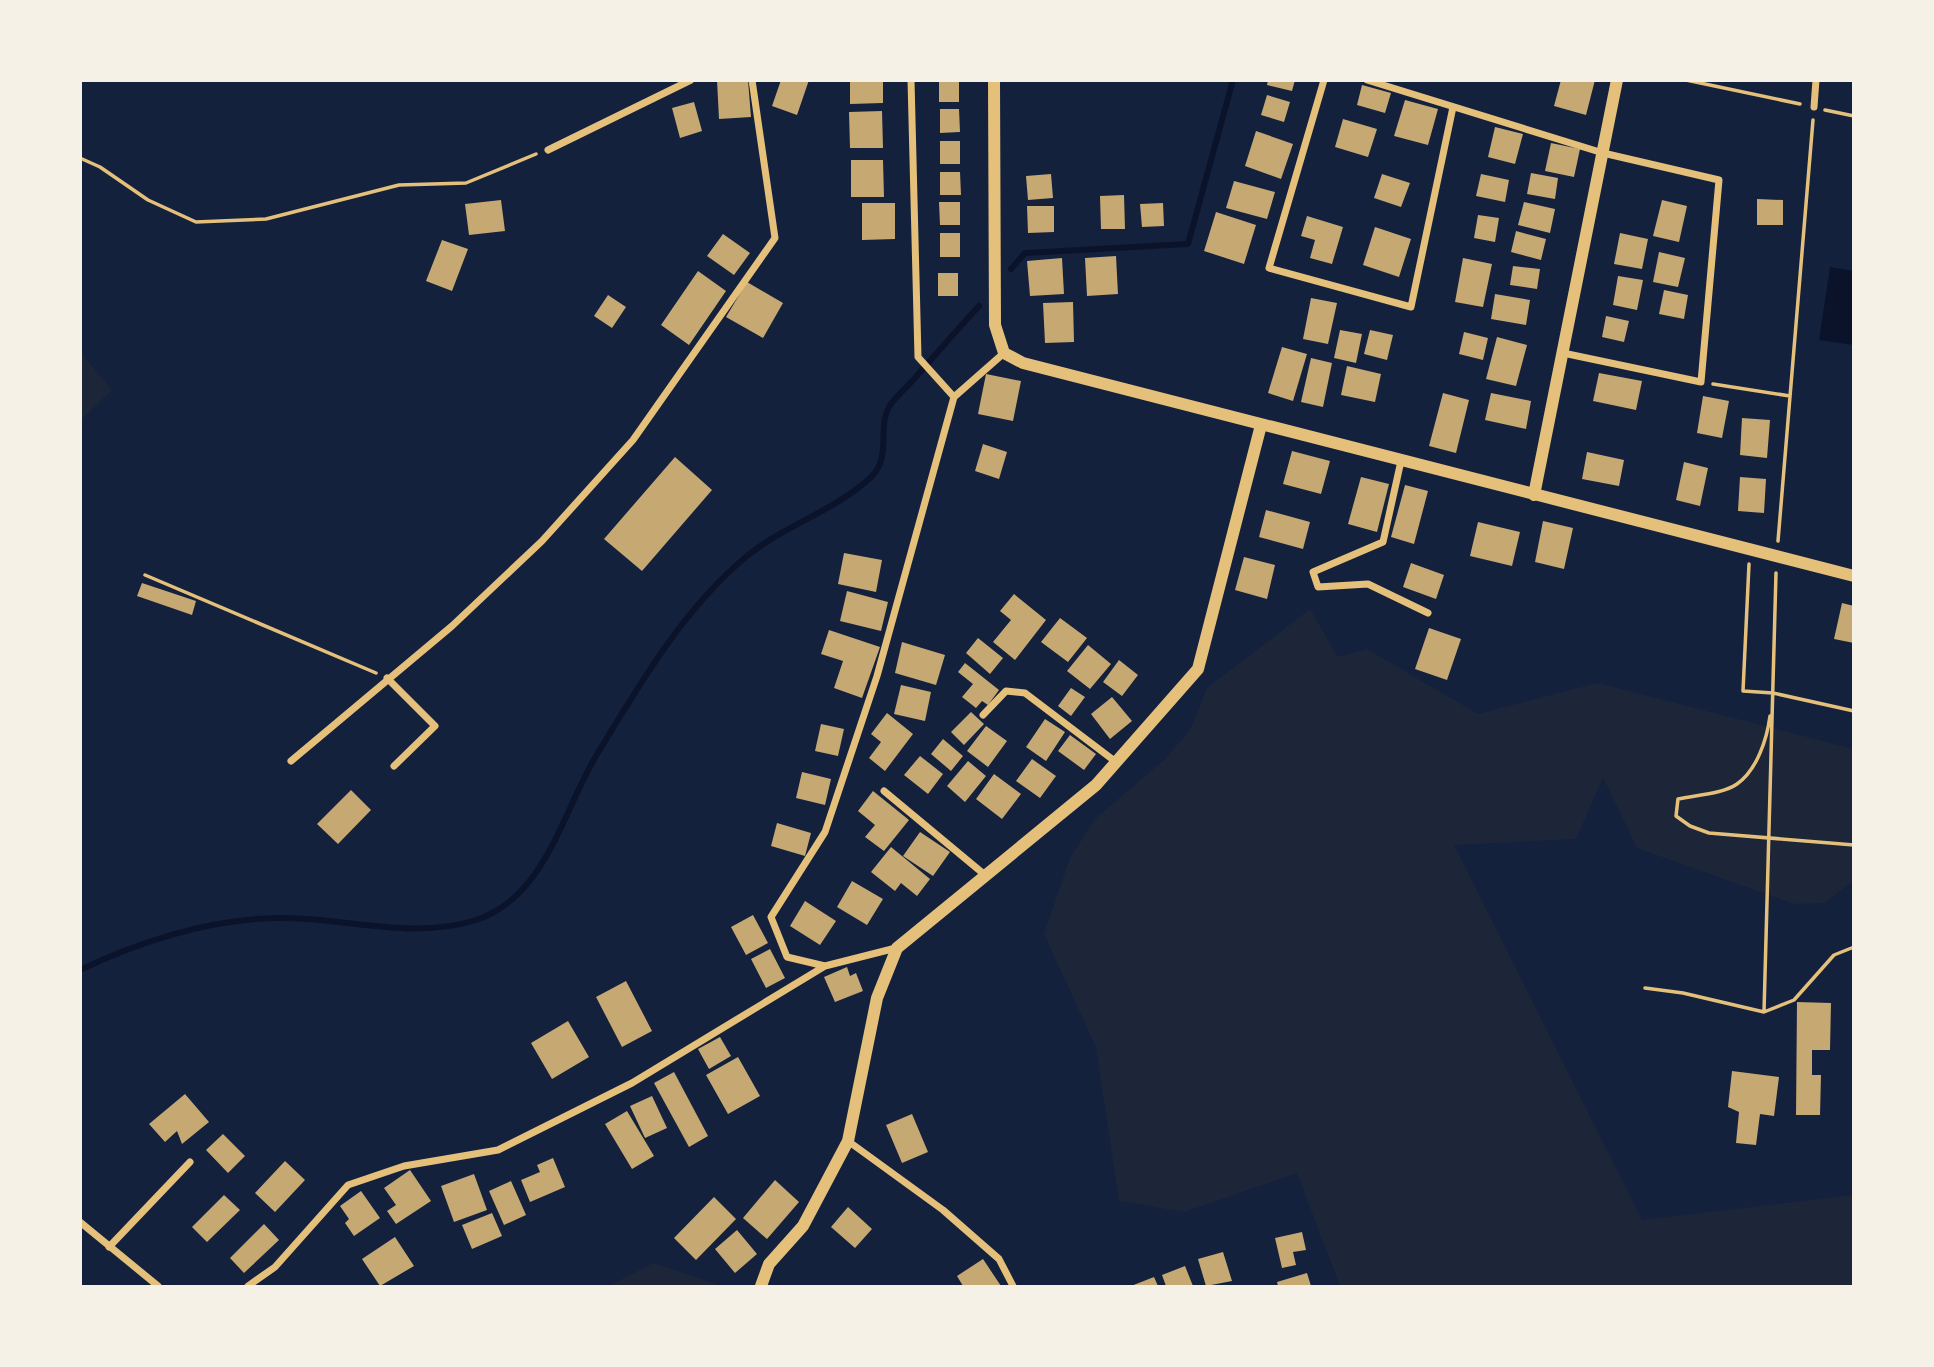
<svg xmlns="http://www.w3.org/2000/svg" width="1934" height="1367" viewBox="0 0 1934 1367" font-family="'Fira Sans',sans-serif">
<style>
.green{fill:#1d2539}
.water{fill:#0b132b}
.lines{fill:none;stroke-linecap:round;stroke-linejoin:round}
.stream{stroke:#0b132b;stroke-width:6}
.building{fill:#c6a872}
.path{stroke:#e5c07b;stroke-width:3.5}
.minor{stroke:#e5c07b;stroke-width:7}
.tertiary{stroke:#e5c07b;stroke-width:12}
</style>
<rect width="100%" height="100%" fill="#14213d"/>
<!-- green -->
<path class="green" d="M80 352 112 390 81 420H80Z
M1310 609 1338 657 1367 649 1478 714 1598 683 1853 749V881L1824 903 1794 904 1637 848 1603 777 1576 839 1454 845 1642 1220 1853 1195V1286H1340L1297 1173 1184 1212 1119 1201 1096 1047 1044 934 1070 858 1095 819 1165 759 1190 730 1207 688Z
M653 1263 722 1286H609Z"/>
<!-- water -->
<path class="water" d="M1830 267 1853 271V345L1819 340Z"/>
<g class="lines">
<!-- stream -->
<path class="stream" d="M1011 269 1025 253 1188 244 1233 80
M80 970C141 941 207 920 275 918 342 916 410 941 476 920 545 898 563 811 596 756 639 685 683 609 747 556 785 525 835 511 871 477 892 457 877 428 889 407 895 397 906 388 914 379 935 355 957 330 979 306"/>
</g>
<!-- building -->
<path class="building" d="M717 80H748L751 117 719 119Z
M781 80H809L797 115 772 106Z
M850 80H883V103L850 104Z
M939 80H959V102H939Z
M1268 80H1295L1292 91 1267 85Z
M1561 80H1595L1586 115 1554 106Z
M1362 85 1391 93 1385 113 1357 105Z
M1267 95 1290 102 1284 122 1261 115Z
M1405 100 1438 109 1428 145 1394 136Z
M694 102 702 131 680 138 672 108Z
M940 109H959L960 132 940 133Z
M882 111 883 148H850L849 112Z
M1343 119 1377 129 1368 157 1335 147Z
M1495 127 1523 134 1515 164 1488 157Z
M1256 131 1293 144 1281 179 1245 166Z
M940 141H960V164H940Z
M1551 143 1580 149 1574 177 1545 171Z
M851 160H883L884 197H851Z
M940 172H960L961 195H940Z
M1531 173 1558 178 1555 199 1527 194Z
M1051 174 1053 198 1028 200 1026 176Z
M1382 174 1410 183 1401 207 1374 198Z
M1481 174 1509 180 1505 202 1476 196Z
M1234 181 1275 192 1267 219 1226 208Z
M1124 195 1125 229H1101L1100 196Z
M1757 199 1783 200V225H1757Z
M501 200 505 231 469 235 465 204Z
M1662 200 1687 206 1679 242 1653 236Z
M939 202H960V225H940Z
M1524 202 1555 209 1550 233 1518 225Z
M862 203H895V239L862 240Z
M1163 203 1164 226 1142 227 1140 204Z
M1027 206H1054V232L1028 233Z
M1216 212 1256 225 1244 264 1204 251Z
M1478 215 1499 218 1495 242 1474 238Z
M1307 216 1343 227 1332 264 1310 258 1315 240 1301 236Z
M1375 227 1411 239 1399 277 1363 265Z
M1516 231 1546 239 1541 260 1511 252Z
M940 233H960V257H940Z
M1620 233 1648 239 1642 269 1614 264Z
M723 234 750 253 734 275 707 256Z
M442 240 468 249 452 291 426 281Z
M1659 252 1685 258 1678 287 1653 282Z
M1116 256 1118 294 1087 296 1085 258Z
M1062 258 1064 294 1030 296 1027 261Z
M1463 258 1492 264 1483 307 1455 302Z
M1513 266 1540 269 1537 289 1510 285Z
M698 271 726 291 689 345 661 325Z
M938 273H958V296H938Z
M1618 276 1643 280 1637 310 1613 305Z
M747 282 783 303 763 338 726 317Z
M1664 290 1688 295 1684 319 1659 314Z
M1495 294 1530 300 1526 325 1491 319Z
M608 295 626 307 612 328 594 316Z
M1311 298 1337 303 1328 344 1303 339Z
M1073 302 1074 342 1045 343 1043 303Z
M1606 316 1629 321 1624 342 1602 337Z
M1340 330 1362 334 1356 363 1334 358Z
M1370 330 1393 335 1387 360 1364 354Z
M1464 332 1488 338 1483 360 1459 354Z
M1497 337 1527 345 1516 386 1486 379Z
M1282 347 1307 354 1293 401 1268 393Z
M1311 358 1332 363 1323 407 1301 402Z
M1347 366 1381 374 1375 402 1341 395Z
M1599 373 1642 381 1636 410 1593 401Z
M986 374 1021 381 1013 421 978 414Z
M1443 393 1469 400 1456 453 1429 446Z
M1491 393 1531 401 1526 429 1485 420Z
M1703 396 1729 401 1722 438 1697 433Z
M1742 418 1770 420 1767 458 1740 455Z
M983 444 1007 452 999 479 975 471Z
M1292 451 1330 461 1321 494 1283 484Z
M1587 452 1624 460 1619 486 1582 479Z
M675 457 712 490 642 571 604 539Z
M1684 462 1708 468 1700 506 1676 500Z
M1361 477 1389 484 1377 532 1348 524Z
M1740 477 1766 479 1764 513 1738 511Z
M1405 485 1428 491 1414 544 1391 537Z
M1266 510 1310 522 1303 549 1259 537Z
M1543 521 1573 528 1564 569 1535 562Z
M1478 522 1520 532 1512 566 1470 556Z
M844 553 882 560 876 592 838 584Z
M1244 557 1275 565 1267 599 1235 590Z
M1411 563 1444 575 1436 599 1403 587Z
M142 583 196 601 192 615 137 596Z
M847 591 888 602 881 631 840 621Z
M1014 594 1046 620 1015 660 993 642 1011 620 1000 611Z
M1842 603 1854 606V643L1834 639Z
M1060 618 1087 638 1068 662 1041 642Z
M1429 628 1461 639 1447 680 1415 669Z
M829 630 880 647 862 698 834 688 843 661 821 654Z
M978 638 1003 658 990 674 966 653Z
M902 642 945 655 936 685 895 673Z
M1088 645 1111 664 1090 689 1067 671Z
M1119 660 1138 675 1122 696 1103 682Z
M965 663 999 690 988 705 982 701 976 708 962 697 973 684 958 672Z
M901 685 931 692 925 721 894 714Z
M1071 688 1085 697 1071 716 1058 706Z
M1112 697 1132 721 1110 739 1091 714Z
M971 712 984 724 964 745 951 732Z
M887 713 913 734 885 771 869 758 881 742 871 734Z
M1045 719 1065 732 1046 761 1026 747Z
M821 724 844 729 838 756 815 751Z
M986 726 1007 741 988 767 967 751Z
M1070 735 1096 754 1084 770 1058 751Z
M943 739 963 756 951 771 931 754Z
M920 756 943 774 928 794 904 775Z
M1032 759 1056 776 1040 798 1016 781Z
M968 761 986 776 965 802 947 786Z
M802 772 831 779 825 805 796 798Z
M994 774 1021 794 1002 819 976 799Z
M351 790 371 810 338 844 317 824Z
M873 791 909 820 884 851 865 837 875 825 858 811Z
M777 823 811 833 805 856 771 846Z
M920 832 950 852 933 876 903 856Z
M891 847 930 879 917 896 901 883 895 891 871 872Z
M852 881 883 899 867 925 837 907Z
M805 901 836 921 820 945 790 926Z
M753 915 768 943 746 955 731 927Z
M770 949 785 978 766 988 751 959Z
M847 967 850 976 856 973 863 991 835 1002 824 977Z
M626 981 652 1031 622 1047 596 997Z
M1797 1002 1831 1003 1830 1050H1812V1075H1821L1820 1115H1796Z
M568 1021 589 1057 552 1079 531 1043Z
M720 1037 731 1056 709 1069 698 1049Z
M738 1057 760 1096 728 1114 706 1075Z
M1732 1071 1779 1077 1774 1116 1760 1114 1756 1145 1736 1143 1739 1112 1728 1107Z
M674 1072 708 1136 689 1147 654 1083Z
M185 1094 209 1122 182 1144 177 1131 165 1142 149 1124Z
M652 1096 667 1128 645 1138 630 1106Z
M627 1111 654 1156 632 1169 605 1124Z
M912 1114 928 1152 902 1163 886 1125Z
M223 1134 245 1156 228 1173 206 1150Z
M553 1158 565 1187 530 1202 521 1180 540 1172 537 1165Z
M285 1161 305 1180 275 1212 255 1193Z
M410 1170 431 1201 396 1224 387 1211 396 1205 384 1188Z
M474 1174 487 1210 454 1222 441 1186Z
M775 1180 799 1202 767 1239 743 1218Z
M511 1181 526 1215 504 1225 489 1191Z
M361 1191 380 1218 354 1236 345 1223 349 1219 340 1206Z
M224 1195 240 1210 207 1242 192 1227Z
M714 1197 736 1219 696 1260 674 1238Z
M848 1207 872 1229 855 1248 831 1227Z
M492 1213 502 1236 472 1249 462 1225Z
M264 1224 279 1240 244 1273 230 1258Z
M737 1230 757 1254 735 1273 715 1249Z
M1302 1232 1306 1250 1293 1252 1296 1265 1282 1268 1275 1238Z
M395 1237 414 1266 380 1286 362 1259Z
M1223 1252 1232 1281 1206 1286 1198 1259Z
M983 1259 1001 1286H963L957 1276Z
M1185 1266 1193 1286H1166L1162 1275Z
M1307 1273 1311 1286H1278L1277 1282Z
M1154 1277 1158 1286H1131Z"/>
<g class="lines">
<!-- path -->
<path class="path" d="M1686 80 1800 104
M1825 110 1854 116
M80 158 100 167 148 200 196 222 266 219 399 185 466 183 536 154
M1713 384 1790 396
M1778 541 1813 120
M1749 564 1743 691 1773 693 1854 711
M145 575 376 673
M1770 716C1767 739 1757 770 1737 784 1723 794 1695 795 1678 799L1676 816 1690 826 1709 833 1854 845
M1645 988 1683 993 1764 1012 1794 1000 1834 955 1854 947
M1764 1012 1776 573"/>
<!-- minor -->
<path class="minor" d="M1324 80 1269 268 1411 307 1453 107
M1367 80 1603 153 1719 180 1701 382 1563 353
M1814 107 1816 80
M548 150 691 80
M954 397 1004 353
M1401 461 1383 542 1313 572 1318 587 1368 584 1428 613
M387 678 435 726 394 766
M983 715 1006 691 1025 693 1116 762
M291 761 452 626 542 541 633 440 775 238 752 80
M884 791 985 875
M825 966 787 957 771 917 825 832 877 676 954 397 918 357 911 80
M848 1141 943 1210 999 1259 1013 1286
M80 1222 158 1286
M109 1247 190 1162
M248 1286 275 1267 348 1185 404 1166 498 1150 632 1083 825 966 896 948"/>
<!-- tertiary -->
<path class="tertiary" d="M994 80 995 325 1004 353 1023 363 1854 576
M1534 495 1617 80
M761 1286 769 1264 803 1226 848 1141 877 998 897 948 1096 785 1198 669 1261 425"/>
</g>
<!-- border -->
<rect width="1934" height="1367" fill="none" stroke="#f6f1e7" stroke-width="164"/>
</svg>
